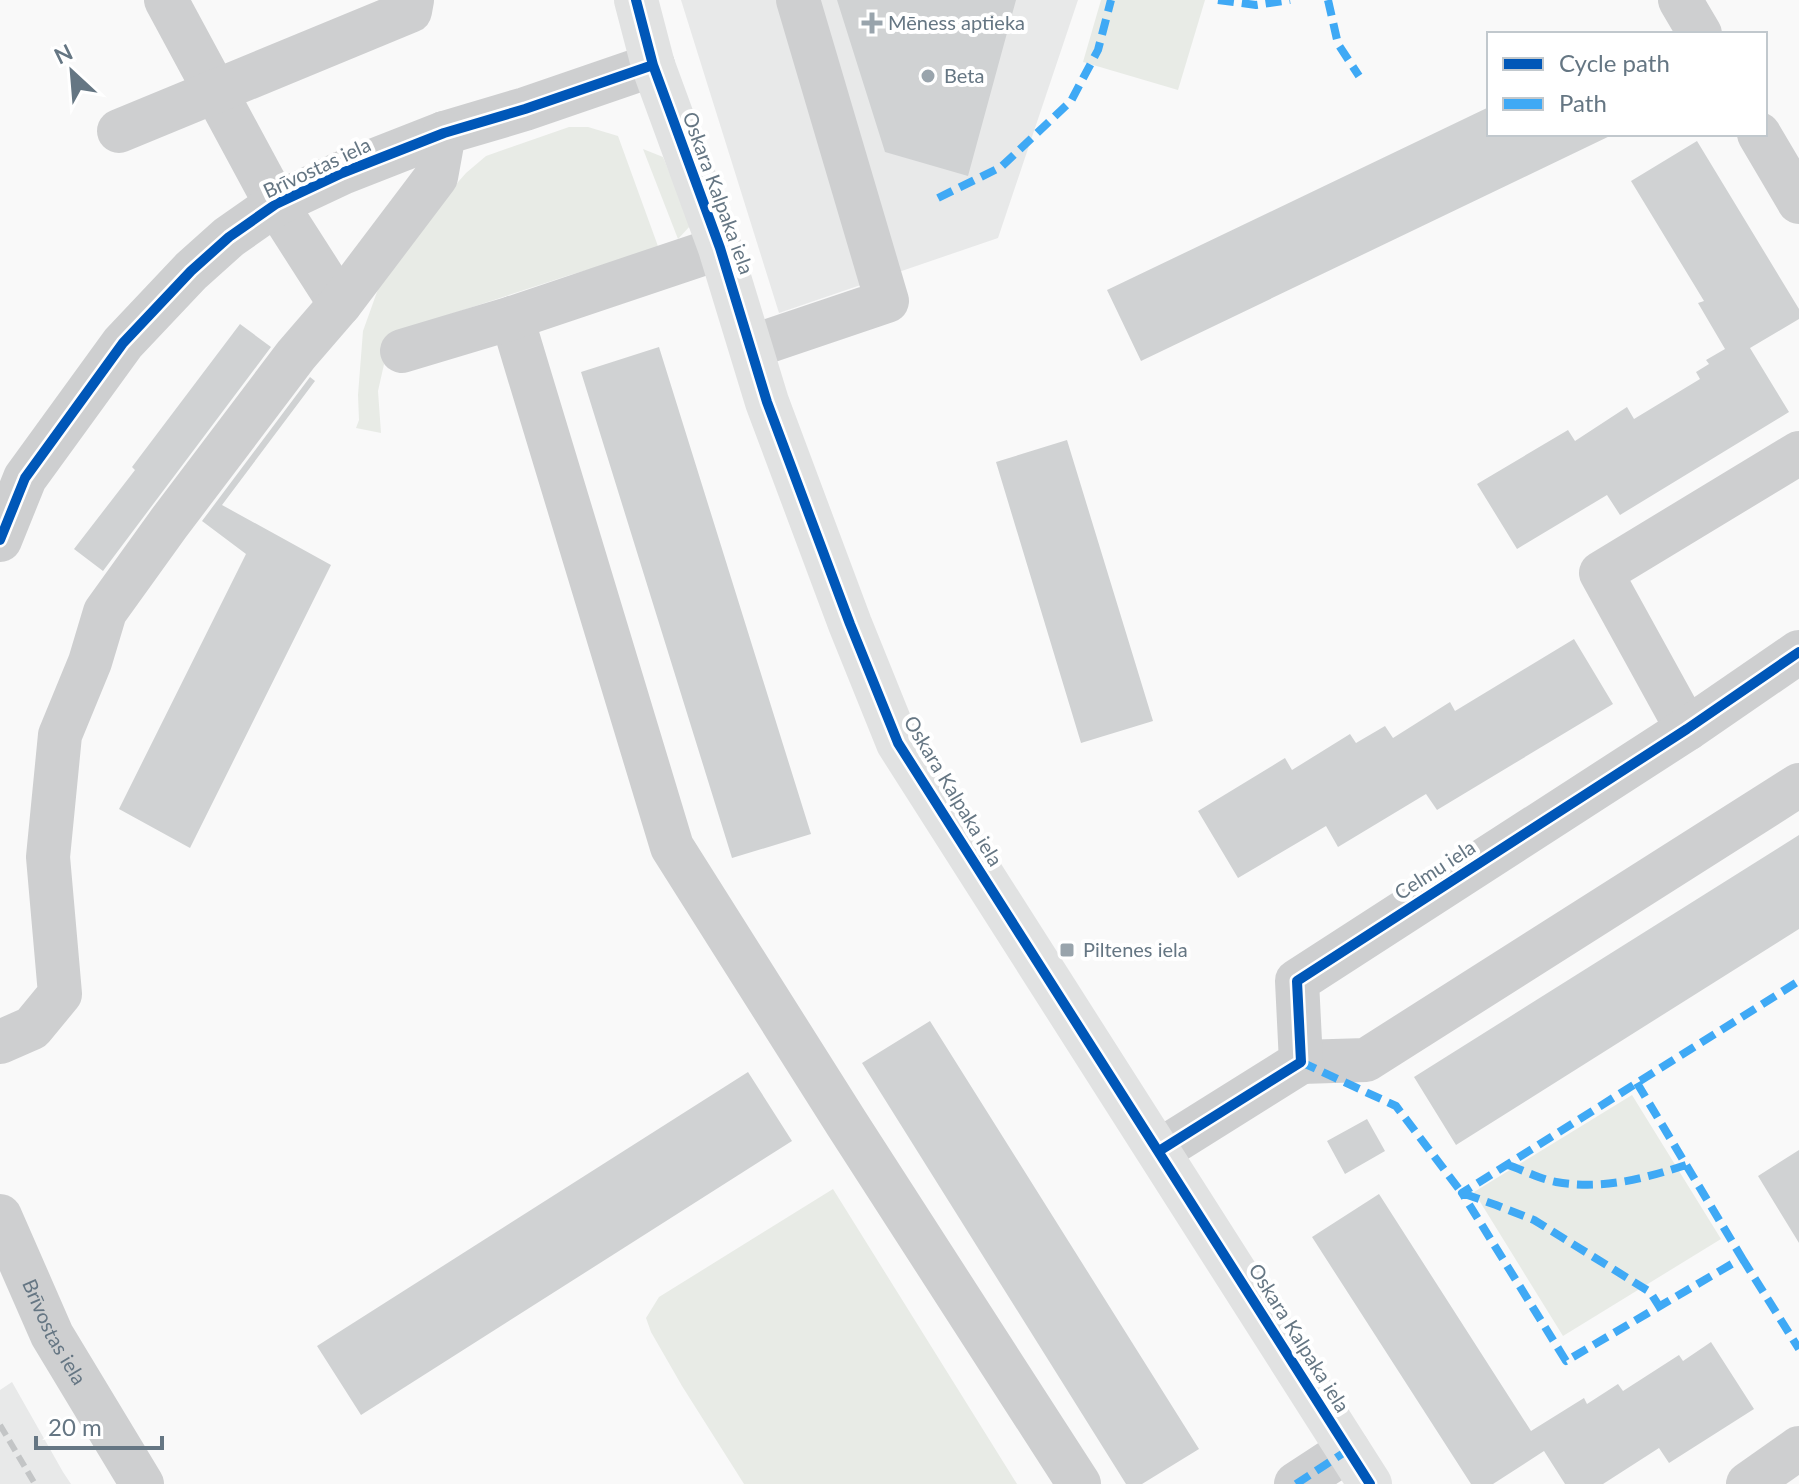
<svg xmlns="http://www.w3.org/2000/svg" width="1799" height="1484" viewBox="0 0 1799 1484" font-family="Lato,sans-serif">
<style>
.built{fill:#e8e9e9}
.green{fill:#e8ebe6}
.building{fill:#d0d2d3}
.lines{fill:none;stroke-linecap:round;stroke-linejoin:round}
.minor{stroke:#cecfd0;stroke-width:44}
.major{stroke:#e1e2e2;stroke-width:44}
.rail{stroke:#c3c5c6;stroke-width:6;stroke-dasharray:12 6;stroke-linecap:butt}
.quiet{stroke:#3fa9f5;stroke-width:8;stroke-dasharray:16 8;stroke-linecap:butt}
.cycleway-casing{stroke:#fff;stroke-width:15}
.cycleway{stroke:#0057b8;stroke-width:10}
.poi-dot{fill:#99a4ac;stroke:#fff;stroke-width:3}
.labels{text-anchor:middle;stroke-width:8;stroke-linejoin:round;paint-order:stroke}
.poi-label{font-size:20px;fill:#657683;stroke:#fff;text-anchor:start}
.street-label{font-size:20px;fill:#657683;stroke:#fff}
</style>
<rect width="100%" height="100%" fill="#f9f9f9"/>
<!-- built -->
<path class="built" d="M681 0H1078L998 238 779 313Z
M12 1382 63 1472 71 1484H0V1390Z"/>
<!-- green -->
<path class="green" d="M1101 0H1205L1178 90 1083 62Z
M569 127H588L618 136 659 249 570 275 393 333 389 342 378 391 381 433 356 428 359 420 358 395 363 331 382 278 422 223 466 173 486 156Z
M643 149 663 157 691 225 678 239Z
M1632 1095 1721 1239 1563 1336 1474 1192Z
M833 1189 1017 1484H744L682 1386 651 1332 646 1318 659 1297Z"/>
<!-- building -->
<path class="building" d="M837 0H1016L968 176 885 152Z
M1489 107V134H1614L1141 361 1107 290Z
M1697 141 1799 309V319L1750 348 1789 412 1620 515 1607 495 1517 549 1477 484 1568 430 1575 441 1627 407 1634 419 1700 379 1696 372 1709 364 1706 360 1725 349 1698 303 1704 301 1631 181Z
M240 324 271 347 103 571 74 549 135 470 132 467Z
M659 347 811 834 732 858 581 372Z
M310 377 315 381 222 505 331 565 190 848 119 809 246 554 202 521Z
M1067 440 1153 721 1081 743 996 462Z
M1574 639 1613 704 1437 810 1426 794 1338 847 1326 826 1238 878 1198 811 1285 758 1292 770 1350 734 1356 743 1385 726 1393 738 1450 702 1455 711Z
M1799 835V929L1456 1145 1414 1077Z
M930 1021 1199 1449 1142 1484H1126L862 1063Z
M748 1072 792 1141 361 1415 317 1346Z
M1367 1119 1385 1151 1345 1174 1327 1141Z
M1799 1150V1243L1758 1176Z
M1379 1194 1531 1431 1584 1398 1587 1404 1618 1384 1623 1391 1679 1355 1683 1361 1711 1342 1754 1409 1669 1463 1659 1448 1603 1484H1565L1544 1451 1493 1484H1471L1312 1237Z"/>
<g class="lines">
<!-- minor -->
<g class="minor">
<path d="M166 0 276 204 340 304"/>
<path d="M1680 0 1700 34"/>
<path d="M119 131 410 11 412 0"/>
<path d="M1759 134 1799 202"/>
<path d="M512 318 672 847 847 1124 1079 1484"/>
<path d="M751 347 887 301 798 0"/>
<path d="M402 351 512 318 720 248"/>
<path d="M0 540 25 478 123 343 191 271 229 237 276 204 342 173 444 133 525 109 653 65"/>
<path d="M1687 729 1601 573 1799 453"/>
<path d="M0 1042 32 1028 60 994 48 857 60 735 90 662 105 612 169 523 296 355 340 304 436 177 444 133"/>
<path d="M1301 1062 1366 1060 1799 785"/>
<path d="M1159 1151 1301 1062 1297 981 1687 729 1799 652"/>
<path id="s1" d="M0 1216 52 1335 142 1484"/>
<path d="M1296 1484 1348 1450"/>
<path d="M1748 1484 1799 1448"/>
</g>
<!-- major -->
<path class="major" d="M636 0 653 65 720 248 767 402 850 624 898 743 1370 1484"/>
<!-- rail -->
<path class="rail" d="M0 1425 35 1484"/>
<!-- quiet -->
<path class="quiet" d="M1218 0 1256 5 1290 0
M1328 0 1338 44 1359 76
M938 198 1001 167 1071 101 1098 50 1111 0
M1301 1062 1396 1106 1462 1193 1496 1205 1534 1220 1650 1292 1659 1306
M1637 1083 1742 1258 1566 1361 1462 1193 1799 981
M1508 1165C1523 1170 1540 1179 1556 1182 1602 1190 1643 1179 1686 1165
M1742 1258 1799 1349
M1296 1484 1348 1450"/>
<!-- cycleway casing -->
<g class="cycleway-casing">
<path id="cycleway" d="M636 0 653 65 720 248 767 402 850 624 898 743 1370 1484
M0 540 25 478 123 343 191 271 229 237 276 204 342 173 444 133 525 109 653 65
M1159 1151 1301 1062 1297 981 1687 729 1799 652"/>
</g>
<!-- cycleway -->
<use href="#cycleway" class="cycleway"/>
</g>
<!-- markers -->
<g class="poi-dot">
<path d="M868 11h8v8h8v8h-8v8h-8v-8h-8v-8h8z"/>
<circle cx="928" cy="76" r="8"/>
<rect x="1059" y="942" width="16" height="16" rx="4"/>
</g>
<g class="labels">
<!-- poi labels -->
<g class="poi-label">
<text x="888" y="30">Mēness aptieka</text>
<text x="944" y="83">Beta</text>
<text x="1083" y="957">Piltenes iela</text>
</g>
<!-- street labels -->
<g class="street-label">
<text transform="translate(317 168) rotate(-25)" y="7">Brīvostas iela</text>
<text transform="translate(718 193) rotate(70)" y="7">Oskara Kalpaka iela</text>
<text transform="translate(953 791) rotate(59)" y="7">Oskara Kalpaka iela</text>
<text transform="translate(1435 870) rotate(-33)" y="7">Celmu iela</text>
<text dy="7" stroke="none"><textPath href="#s1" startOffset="128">Brīvostas iela</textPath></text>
<text transform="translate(1299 1338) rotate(58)" y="7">Oskara Kalpaka iela</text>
</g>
</g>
<!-- legend -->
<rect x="1487" y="32" width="280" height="104" fill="#ffffff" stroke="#c1c8cd" stroke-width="2"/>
<rect x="1503" y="58" width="40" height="12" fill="#0057b8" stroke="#c1c8cd" stroke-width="2"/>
<text x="1559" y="72" font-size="24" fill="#657683">Cycle path</text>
<rect x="1503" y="98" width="40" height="12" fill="#3fa9f5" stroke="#c1c8cd" stroke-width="2"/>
<text x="1559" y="112" font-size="24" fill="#657683">Path</text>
<!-- north arrow -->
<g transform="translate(72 72) rotate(334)" stroke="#ffffff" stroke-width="6" paint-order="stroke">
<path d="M0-6L14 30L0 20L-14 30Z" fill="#657683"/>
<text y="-12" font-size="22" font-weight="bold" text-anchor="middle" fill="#657683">N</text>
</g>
<!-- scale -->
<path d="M36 1436v12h126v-12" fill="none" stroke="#657683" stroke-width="4"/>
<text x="48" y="1436" font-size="24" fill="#657683" stroke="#ffffff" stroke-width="6" paint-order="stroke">20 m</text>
</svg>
